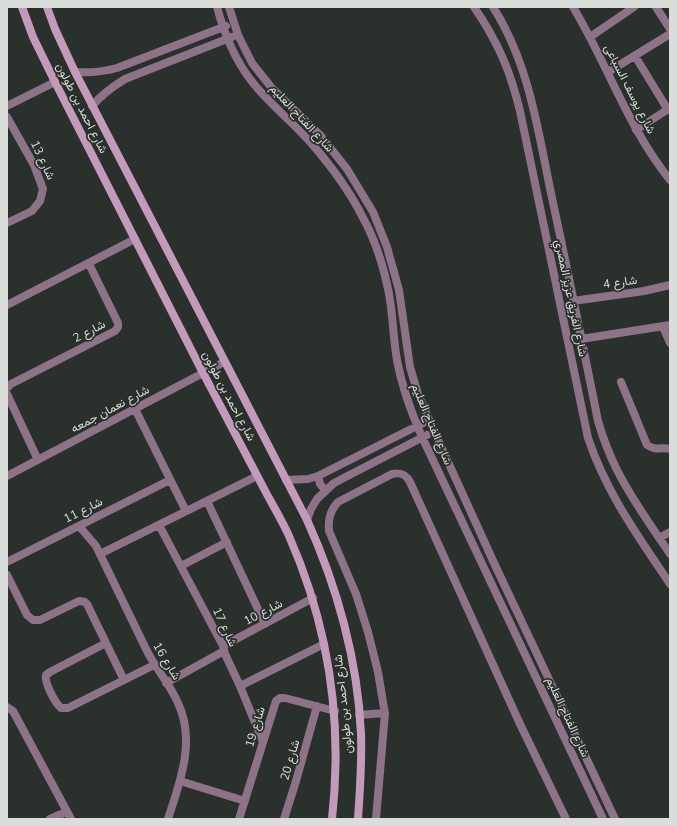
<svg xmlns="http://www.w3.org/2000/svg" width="677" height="826" viewBox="0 0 677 826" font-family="'Nunito Sans',Vazirmatn,sans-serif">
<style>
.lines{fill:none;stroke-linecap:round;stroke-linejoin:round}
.street{stroke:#8e7388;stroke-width:8}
.secondary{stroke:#c49abb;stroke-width:8}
.labels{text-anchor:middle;stroke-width:3.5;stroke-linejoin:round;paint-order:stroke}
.street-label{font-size:12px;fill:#dadeda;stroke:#2a302b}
</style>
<rect width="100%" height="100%" fill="#2a302b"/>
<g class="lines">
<!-- street -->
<path class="street" d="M217 7C225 37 238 67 259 90 276 109 295 125 312 144 331 166 349 190 362 216 375 239 384 268 389 294 393 315 393 338 397 360 402 387 411 412 422 437L603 819
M229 7 238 35 252 63 271 87 320 135 347 169 373 212 387 247 399 290 410 367 418 394 434 431 494 563 615 819
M474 7C498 42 510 70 520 111L588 438C607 494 638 536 670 584
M493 7C530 65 538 132 552 198 568 272 583 346 598 421 603 438 609 454 617 470 632 500 652 527 670 554
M573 7C607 63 628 128 670 180
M656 7 670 29
M590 37 634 7
M635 56 668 110
M75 72C90 73 102 72 117 68L226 26
M608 72 670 34
M7 106 55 82
M92 106C102 94 112 87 125 79L232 37
M7 117 34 165 43 189 40 201 32 211 7 223
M636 130 670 108
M573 301 644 291 670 285
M7 305 135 239
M663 327 670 343
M581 339 670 325
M621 382 647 445C658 452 660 446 670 449
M7 388 11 384 115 331 118 327V323L89 264
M7 394 38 460
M135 409 186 511
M7 476 224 362
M318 476 320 484 325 490
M286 480 308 479 318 476 429 420
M207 501 265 624
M307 520 311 509 317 499 334 483 427 435
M159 525 223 646 225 654 240 686 263 742
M79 526 96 546 147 651C156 669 170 684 178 703 196 741 180 782 168 819
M659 538 670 532
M100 554 257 476
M7 562 170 480
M181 566 227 542
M7 575 27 615 33 620H40L79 601 85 602 87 604 124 680
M106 643 50 672 46 675C44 682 55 703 61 708H68L154 665
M223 646 313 598
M166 683 224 651
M240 686 324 644
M7 707 13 711 71 819
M359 715 385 713
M180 781 245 801
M50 819 66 812
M239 819 276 701 280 698H285L335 711
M284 819 296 781 317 706
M376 819 385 713 384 708 378 672 368 632 356 594 329 531C328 519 330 511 338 502L392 474C401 472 406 474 410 482L520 724 566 819"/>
<!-- secondary -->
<path class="secondary" d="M22 7 33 37 55 82C104 178 152 274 201 369 221 407 241 445 261 483 270 501 281 518 289 536 329 627 343 721 332 819
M47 7 55 29 75 72 307 520C337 586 358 661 361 734 362 762 360 791 358 819"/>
</g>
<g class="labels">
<!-- street labels -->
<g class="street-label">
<text transform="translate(630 89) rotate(63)" y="4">شارع يوسف السباعى</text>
<text transform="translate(82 108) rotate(63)" y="4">شارع احمد بن طولون</text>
<text transform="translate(302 118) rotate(47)" y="4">شارع الفتاح العليم</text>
<text transform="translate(43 160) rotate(65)" y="4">شارع 13</text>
<text transform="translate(620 282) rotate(-8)" y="4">شارع 4</text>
<text transform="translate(571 298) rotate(78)" y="4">شارع الفريق عزيز المصري</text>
<text transform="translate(89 331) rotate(-27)" y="4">شارع 2</text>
<text transform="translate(229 396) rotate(62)" y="4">شارع احمد بن طولون</text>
<text transform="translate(110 409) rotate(-28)" y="4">شارع نعمان جمعه</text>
<text transform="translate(432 424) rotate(67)" y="4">شارع الفتاح العليم</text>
<text transform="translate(83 510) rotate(-27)" y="4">شارع 11</text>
<text transform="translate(263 612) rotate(-28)" y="4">شارع 10</text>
<text transform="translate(225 627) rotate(65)" y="4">شارع 17</text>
<text transform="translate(167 661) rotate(59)" y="4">شارع 16</text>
<text transform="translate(343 704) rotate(-96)" y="4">شارع احمد بن طولون</text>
<text transform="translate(568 717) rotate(65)" y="4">شارع الفتاح العليم</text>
<text transform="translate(255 727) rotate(-73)" y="4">شارع 19</text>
<text transform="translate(290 760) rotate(-74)" y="4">شارع 20</text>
</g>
</g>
<!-- border -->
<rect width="677" height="826" fill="none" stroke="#dadeda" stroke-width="16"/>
</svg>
